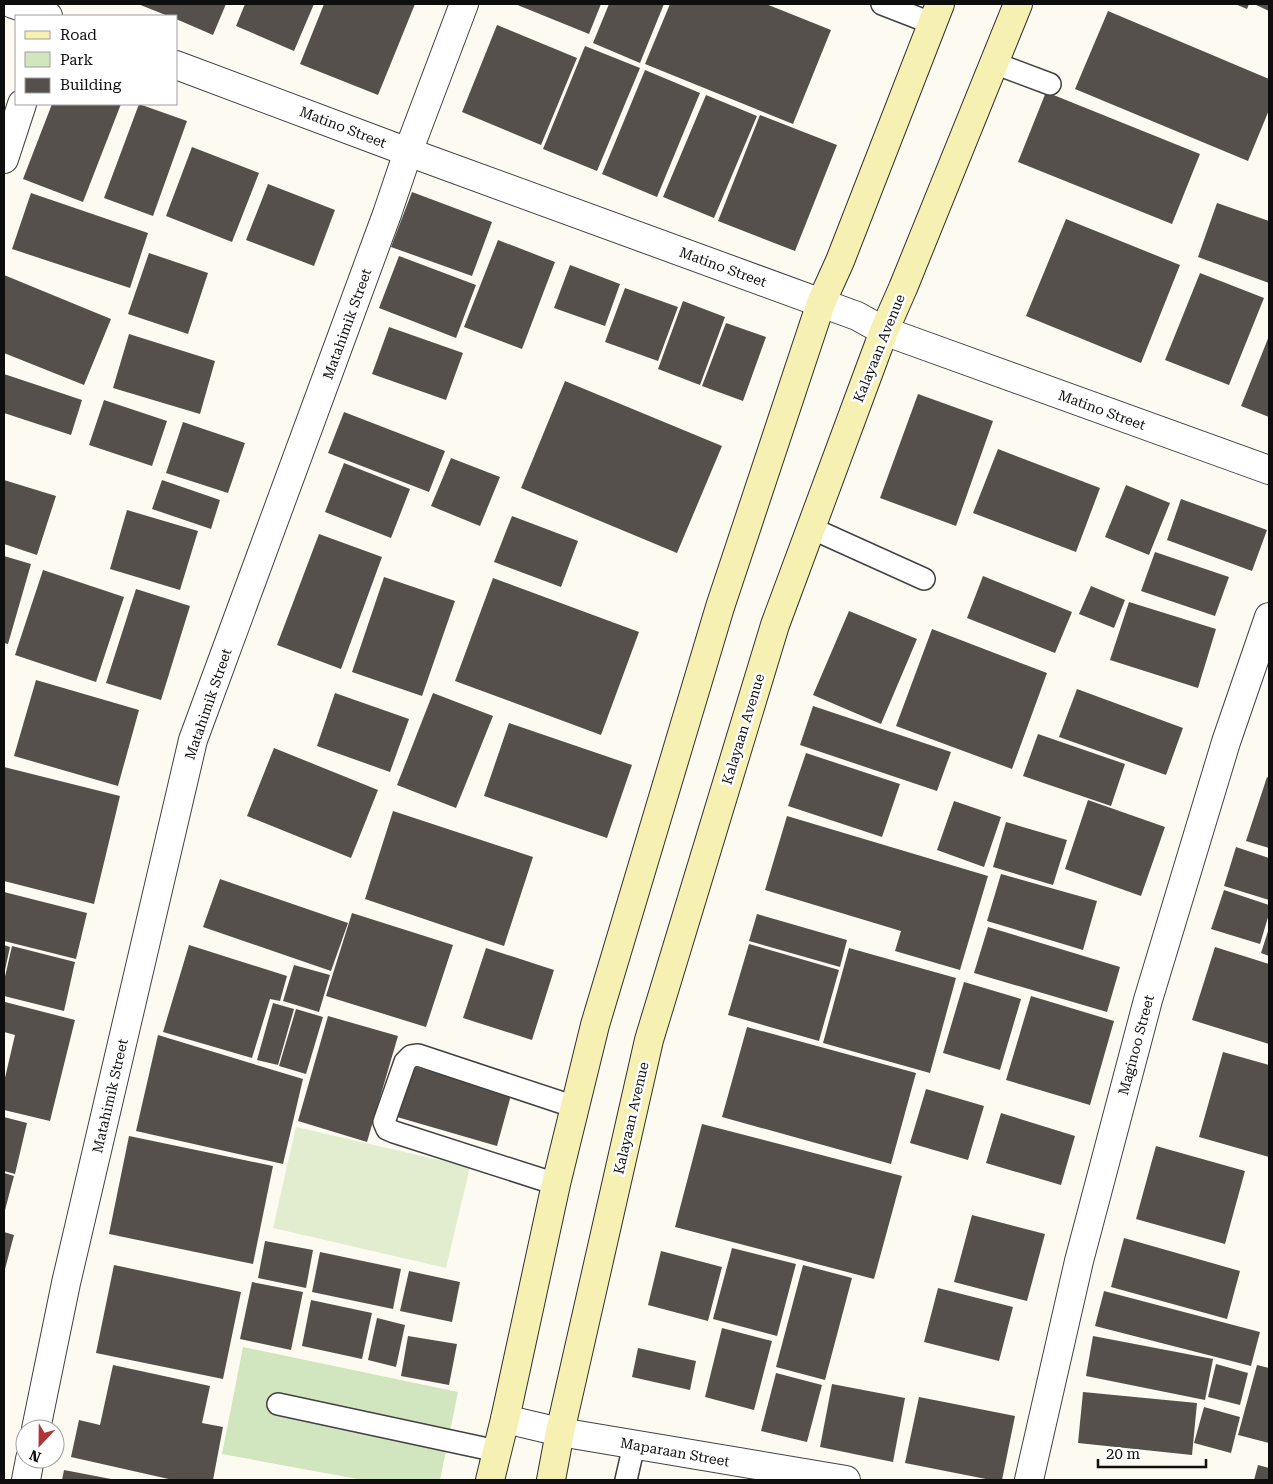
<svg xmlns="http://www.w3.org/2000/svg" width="1273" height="1484" viewBox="0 0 1273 1484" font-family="'Roboto Serif',serif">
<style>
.green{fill:#d1e5be}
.pitch{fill:#e2edcf}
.building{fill:#56504c}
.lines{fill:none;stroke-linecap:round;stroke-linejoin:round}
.service-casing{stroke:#414141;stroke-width:24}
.minor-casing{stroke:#414141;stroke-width:30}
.tertiary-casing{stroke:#414141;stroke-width:30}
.secondary-casing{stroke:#303030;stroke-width:30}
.service{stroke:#fff;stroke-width:21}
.minor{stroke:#fff;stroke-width:28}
.tertiary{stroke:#fff;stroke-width:28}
.secondary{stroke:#f6f0b3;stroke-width:28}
.labels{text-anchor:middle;stroke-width:5;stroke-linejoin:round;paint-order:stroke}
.street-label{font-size:14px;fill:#0e0e0e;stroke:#fff}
</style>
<rect width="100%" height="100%" fill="#fdfbf1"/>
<!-- green -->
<path class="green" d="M243 1347 458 1392 440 1480H363L222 1454Z"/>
<!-- pitch -->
<path class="pitch" d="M296 1127 470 1167 446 1268 273 1228Z"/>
<!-- building -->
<path class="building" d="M138 4H226L213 35 176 19V16H168Z
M245 4H314L294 51 236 26Z
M324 4H415L378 95 300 64Z
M515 4H601L589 34Z
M609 4H664L640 63 593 43Z
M670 4H766L831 30 793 124 645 64Z
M1235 4H1249L1247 9Z
M1254 4H1269V11Z
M1108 11 1269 79V110L1248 161 1075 89Z
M497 25 577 58 541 145 462 112Z
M585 46 640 68 597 171 543 149Z
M645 70 700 93 657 197 602 174Z
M1046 92 1200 154 1172 224 1018 162Z
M706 95 757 116 714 218 663 197Z
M52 104H121L83 202 23 179Z
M139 104 187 121 153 216 104 198Z
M760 115 837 145 795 251 718 221Z
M192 147 259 173 232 242 166 216Z
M268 184 335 210 314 266 246 240Z
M412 192 492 222 472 276 391 247Z
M31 193 148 233 130 288 12 249Z
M1217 203 1269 221V283L1198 257Z
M1066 219 1180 265 1141 363 1026 316Z
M498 240 555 262 522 349 464 327Z
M149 253 208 273 188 334 128 314Z
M399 256 476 285 456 338 379 308Z
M570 265 620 284 605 326 554 308Z
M1200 273 1264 298 1229 385 1165 360Z
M4 275 111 319 84 385 4 353Z
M625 288 678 307 658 361 605 342Z
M683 301 725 317 700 385 658 369Z
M726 323 766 337 743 401 702 386Z
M389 327 463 353 446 400 372 374Z
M129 334 215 361 200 414 113 388Z
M1269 336V417L1241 406Z
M4 374 82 400 71 435 4 413Z
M565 381 722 446 677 553 521 488Z
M918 394 993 421 956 526 880 498Z
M104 400 167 421 152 466 89 445Z
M344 412 445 451 429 492 328 453Z
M183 422 245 443 228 493 166 473Z
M998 449 1100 488 1076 552 973 513Z
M451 458 500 477 480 526 431 506Z
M344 463 410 489 391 538 325 512Z
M4 480 56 496 37 555 4 544Z
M162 480 220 500 211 529 152 509Z
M1126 485 1170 503 1149 555 1105 537Z
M1181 499 1267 530 1252 571 1167 540Z
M127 510 198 531 180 590 110 569Z
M512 516 578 541 561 587 494 562Z
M319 534 382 557 341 669 277 645Z
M1155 552 1229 577 1215 616 1141 591Z
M4 556 31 564 8 644 4 643Z
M43 570 124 597 96 682 15 655Z
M983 576 1072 612 1055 653 967 618Z
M384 577 455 601 422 696 352 672Z
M493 578 639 632 601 735 455 681Z
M1091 586 1125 600 1114 628 1079 614Z
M136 589 190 606 161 700 106 683Z
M1129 602 1216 629 1198 688 1110 660Z
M849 611 917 639 881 724 813 695Z
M932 629 1047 673 1012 769 896 726Z
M36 680 139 710 118 786 14 756Z
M1077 689 1183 728 1166 775 1059 737Z
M335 693 409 719 390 772 317 746Z
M433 693 493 716 456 808 397 785Z
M813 706 951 752 937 791 800 745Z
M509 723 632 765 607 838 484 796Z
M1038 734 1125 764 1111 806 1023 776Z
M274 748 378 790 351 858 247 816Z
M806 753 900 784 882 837 788 806Z
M4 767 120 796 94 904 4 881Z
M1267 777 1269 778V848L1246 841Z
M1088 800 1165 827 1141 896 1065 869Z
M954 801 1001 817 984 867 937 850Z
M393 811 533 857 504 946 365 899Z
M787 816 988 876 960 970 895 951 901 931 765 890Z
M1006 822 1067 840 1053 885 993 867Z
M1236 847 1269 858V900L1224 886Z
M1001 874 1097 901 1083 950 987 921Z
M220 879 348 923 331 971 203 927Z
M1224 890 1269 905V914L1260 944 1211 929Z
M4 892 87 913 76 959 4 941Z
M352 913 453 945 426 1027 326 996Z
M757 914 847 940 840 967 749 941Z
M988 927 1120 967 1107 1012 974 973Z
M1269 928V956L1261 953Z
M749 944 839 970 819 1041 728 1015Z
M4 945 10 947 5 970H4Z
M189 945 287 976 280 1001 270 999 252 1058 163 1032Z
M12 946 75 962 64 1011 4 996V981Z
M1215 947 1269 964V1044L1192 1020Z
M486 948 554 970 532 1040 463 1018Z
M849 948 956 978 930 1073 823 1043Z
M294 965 330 975 319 1012 283 1001Z
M964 982 1021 999 1000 1070 943 1053Z
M1031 996 1114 1021 1090 1105 1006 1080Z
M5 1002 75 1020 50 1121 4 1110V1082L15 1035 4 1032Z
M273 1003 294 1009 278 1065 257 1060Z
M296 1009 323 1017 306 1074 279 1066Z
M328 1016 398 1036 367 1142 298 1121Z
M747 1027 916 1073 891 1164 722 1117Z
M158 1035 303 1079 283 1164 136 1131Z
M1223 1052 1269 1065V1157L1199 1137Z
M412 1066 511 1095 497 1146 397 1117Z
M926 1089 984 1106 968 1160 910 1143Z
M1001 1113 1075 1136 1061 1185 986 1163Z
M4 1117 27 1123 15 1174 4 1171Z
M702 1124 902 1176 874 1279 675 1227Z
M129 1136 273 1166 253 1264 109 1234Z
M1156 1146 1245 1171 1225 1244 1136 1219Z
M4 1173 14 1176 4 1214Z
M972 1215 1045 1234 1027 1301 954 1282Z
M4 1232 14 1235 4 1273Z
M1124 1238 1240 1271 1227 1319 1111 1287Z
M265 1241 313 1250 306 1288 258 1278Z
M732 1248 796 1264 777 1336 713 1319Z
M661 1251 722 1267 708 1321 648 1305Z
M320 1252 401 1269 393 1309 312 1292Z
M114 1265 241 1292 223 1379 96 1353Z
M803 1265 852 1278 825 1380 776 1367Z
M409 1271 460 1282 452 1322 400 1311Z
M252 1282 303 1292 291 1350 240 1339Z
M938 1288 1013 1307 999 1361 924 1342Z
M1104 1291 1260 1332 1251 1366 1095 1326Z
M311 1300 372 1313 362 1359 302 1346Z
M377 1318 405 1325 396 1367 368 1360Z
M722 1328 772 1341 754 1410 705 1397Z
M408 1336 457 1344 449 1385 401 1376Z
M1093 1336 1213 1359 1205 1400 1086 1376Z
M638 1348 696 1361 690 1390 632 1377Z
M1216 1364 1248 1373 1240 1405 1208 1397Z
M113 1365 210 1386 202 1423 223 1427 213 1480H173L71 1457 79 1420 100 1425Z
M1257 1365 1269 1368V1443L1238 1435Z
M776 1373 822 1385 807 1442 761 1431Z
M832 1384 905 1398 893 1462 820 1447Z
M1083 1392 1197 1403 1192 1455 1078 1443Z
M919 1397 1015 1416 1002 1480H991L905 1463Z
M1204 1407 1240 1417 1231 1453 1194 1443Z
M1258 1465 1269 1468V1480H1254Z
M64 1470 111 1479V1480H62Z"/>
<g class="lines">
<!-- service casing -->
<g class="service-casing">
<path id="service" d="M882 4 931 23
M994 63 1050 84
M811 528 924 579
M556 1184 394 1132 387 1129 384 1122 405 1062 411 1056 418 1055 575 1107
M278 1404 497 1451
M626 1480 634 1445"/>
</g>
<!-- minor casing -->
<g class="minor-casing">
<path id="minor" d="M4 159 22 104
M884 331 1269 470
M505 1419 560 1432 846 1480
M36 1429 66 1283 193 740 387 214 408 152 464 4
M26 1480 30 1459
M1029 1480 1079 1261 1148 1000 1226 742 1269 617"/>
</g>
<!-- tertiary casing -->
<g class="tertiary-casing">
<path id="tertiary" d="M13 4 48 16
M176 65 408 152 857 316 884 331"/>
</g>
<!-- secondary casing -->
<g class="secondary-casing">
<path id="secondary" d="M490 1480 505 1419 556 1184 595 1025 720 607 821 303 840 261 940 4
M551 1480 560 1432 649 1040 775 625 884 331 903 288 1018 4"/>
</g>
<!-- service -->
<use href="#service" class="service"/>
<!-- minor -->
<use href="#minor" class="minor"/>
<!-- tertiary -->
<use href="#tertiary" class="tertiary"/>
<!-- secondary -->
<use href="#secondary" class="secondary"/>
</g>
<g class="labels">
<!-- street labels -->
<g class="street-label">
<text transform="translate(343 127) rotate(21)" y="5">Matino Street</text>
<text transform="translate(723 267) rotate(20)" y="5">Matino Street</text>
<text transform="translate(347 324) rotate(-70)" y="5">Matahimik Street</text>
<text transform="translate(879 348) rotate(-68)" y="5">Kalayaan Avenue</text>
<text transform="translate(1102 410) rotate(20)" y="5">Matino Street</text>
<text transform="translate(208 704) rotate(-71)" y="5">Matahimik Street</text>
<text transform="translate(743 729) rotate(-73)" y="5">Kalayaan Avenue</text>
<text transform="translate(1136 1045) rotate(-75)" y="5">Maginoo Street</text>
<text transform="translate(110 1096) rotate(-77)" y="5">Matahimik Street</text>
<text transform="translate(631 1118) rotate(-77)" y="5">Kalayaan Avenue</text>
<text transform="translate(675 1452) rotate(10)" y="5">Maparaan Street</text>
</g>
</g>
<!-- border -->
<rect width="1273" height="1484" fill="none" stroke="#0e0e0e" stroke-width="10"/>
<!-- legend -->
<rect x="15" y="15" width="162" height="90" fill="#ffffff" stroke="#9f9f9f"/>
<rect x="25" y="31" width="25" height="8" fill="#f6f0b3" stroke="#9f9f9f"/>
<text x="60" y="40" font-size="15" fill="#0e0e0e">Road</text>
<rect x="25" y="52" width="25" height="15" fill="#d1e5be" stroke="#9f9f9f"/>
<text x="60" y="65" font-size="15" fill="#0e0e0e">Park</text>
<rect x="25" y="78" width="25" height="15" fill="#56504c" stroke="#9f9f9f"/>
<text x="60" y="90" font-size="15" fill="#0e0e0e">Building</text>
<!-- north arrow -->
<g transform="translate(40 1444) rotate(202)"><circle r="24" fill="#ffffff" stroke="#9f9f9f"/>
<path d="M0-4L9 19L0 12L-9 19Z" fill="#b03538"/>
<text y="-8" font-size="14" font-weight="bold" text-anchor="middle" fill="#0e0e0e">N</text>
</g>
<!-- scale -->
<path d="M1098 1459v8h108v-8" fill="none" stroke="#0e0e0e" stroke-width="2.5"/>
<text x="1106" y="1459" font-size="15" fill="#0e0e0e" stroke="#ffffff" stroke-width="4" paint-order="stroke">20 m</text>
</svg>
